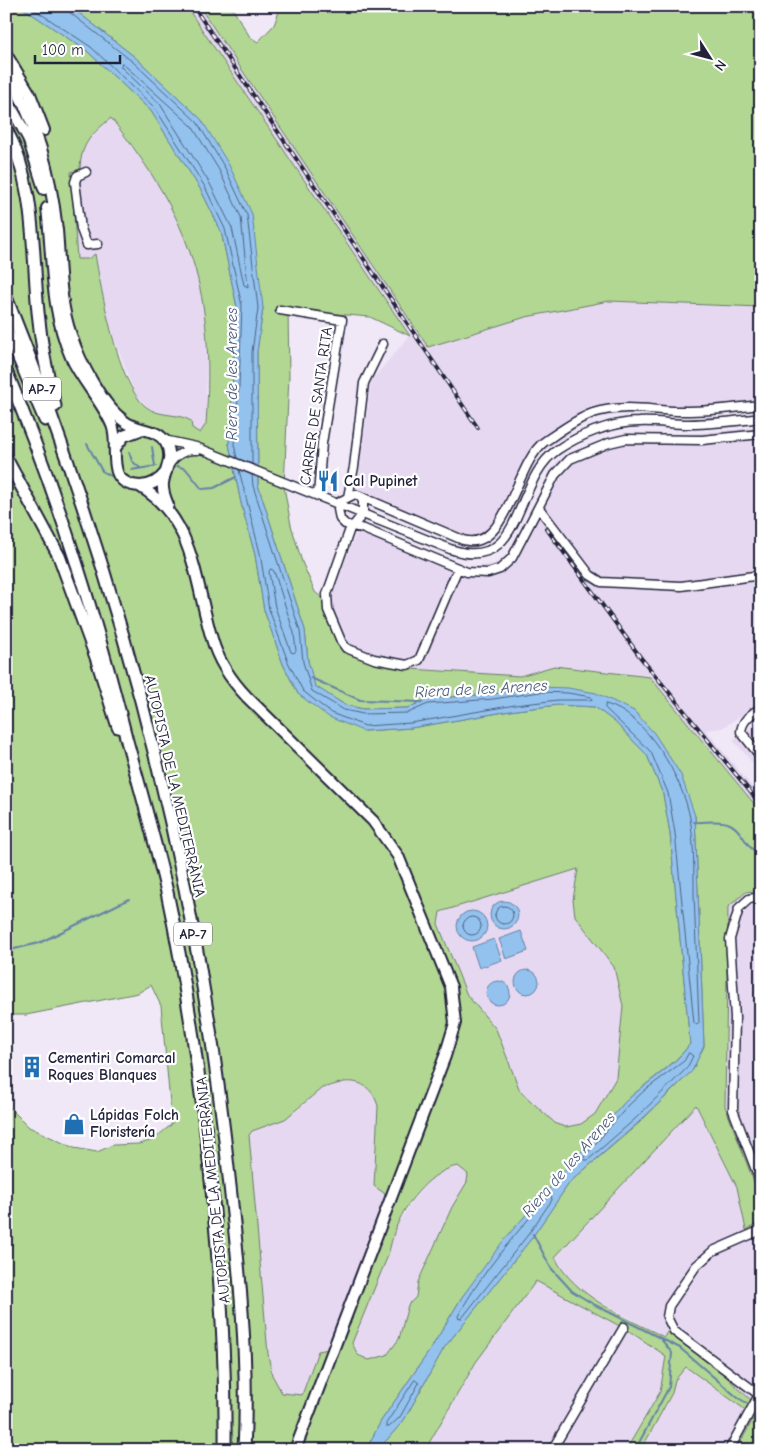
<svg xmlns="http://www.w3.org/2000/svg" width="767" height="1456" viewBox="0 0 767 1456" font-family="'Comic Neue',sans-serif">
<style>
.built{fill:#e6d8f1}
.green{fill:#b1d793;stroke:#6a7c67;fill-rule:evenodd}
.water{fill:#93c2ee;stroke:#6682a6}
.lines{fill:none;stroke-linecap:round;stroke-linejoin:round}
.shore{stroke:#4f6283;stroke-width:1}
.stream{stroke:#6682a6;stroke-width:2}
.minor-casing{stroke:#22223b;stroke-width:11}
.major-casing{stroke:#22223b;stroke-width:14}
.highway-casing{stroke:#22223b;stroke-width:15}
.minor{stroke:#fff;stroke-width:8}
.major{stroke:#fff;stroke-width:10}
.highway{stroke:#fff;stroke-width:11}
.rail-casing{stroke:#22223b;stroke-width:4}
.rail{stroke:#fff;stroke-width:2;stroke-dasharray:5.5;stroke-linecap:butt}
.labels{text-anchor:middle;stroke-width:4.5;stroke-linejoin:round;paint-order:stroke}
.shield{fill:#fff;stroke:#646476;stroke-width:1}
.shield-label{font-size:14px;font-weight:bold;fill:#22223b}
.street-label{font-size:15px;fill:#22223b;stroke:#fff}
.poi-label{font-size:15px;font-weight:bold;fill:#22223b;stroke:#fff;text-anchor:start}
.water-label{font-size:16px;font-style:italic;fill:#4a5a7a;stroke:#fff}
</style>
<rect width="100%" height="100%" fill="#f0e8f7"/>
<filter id="ink" filterUnits="userSpaceOnUse"><feTurbulence type="fractalNoise" baseFrequency=".02" numOctaves="2"/><feDisplacementMap in="SourceGraphic" scale="10" xChannelSelector="R" yChannelSelector="G"/><feConvolveMatrix kernelMatrix="1 2 1 2 8 2 1 2 1" color-interpolation-filters="sRGB"/></filter>
<g filter="url(#ink)">
<!-- built -->
<path class="built" d="M186 6H199L428 347 526 317 609 301 761 307V410L682 416 649 414 616 415 596 418 583 424 540 453 503 527 496 537 481 546 467 547 372 508 358 486 371 381 410 335Z
M111 118 148 168 171 206 193 258 201 285 207 332 206 424 200 434 192 428 185 417 166 415 151 410 135 395 107 318 95 255 88 259H77L71 171 80 169 81 155 86 143Z
M761 427V703L722 728 706 730 761 798V812L701 737 554 666 520 676 410 669 366 660 341 648 322 598 332 593 356 534 366 525 470 567 494 564 508 554 551 469 558 460 568 454 618 434H686Z
M761 720V773L733 740Z
M579 869 573 900 575 916 614 967 623 1006 616 1078 595 1114 581 1124 566 1127 556 1124 546 1117 520 1091 496 1029 467 995 438 924 440 912Z
M761 890V1201L725 1106 728 907 746 892Z
M344 1082H357L369 1088 376 1099 378 1106 374 1186 389 1196 329 1349 309 1377 302 1395 282 1393 272 1375 268 1354 249 1135 252 1131 294 1113 322 1088Z
M696 1105 737 1187 746 1229 761 1222V1410L757 1412 740 1443 749 1450H641L672 1393 675 1380 686 1367 711 1384 752 1401 723 1374 667 1332 664 1337 588 1295 573 1284 555 1257Z
M458 1166 468 1174 467 1182 452 1207 424 1267 418 1282 416 1297 406 1311 399 1339 387 1355 382 1358 369 1360 363 1359 352 1343 387 1256 396 1226 418 1193 430 1180 440 1172Z
M536 1281 629 1331 666 1356 660 1392 626 1450H439L429 1444 476 1362Z"/>
<!-- green -->
<path class="green" d="M6 6H20L87 51 151 111 201 190 221 231 237 307 229 444 241 503 255 555 264 610 283 664 298 694 364 731 411 728 516 710 558 705 595 707 615 722 647 755 663 794 670 833 690 1044C673 1067 646 1082 625 1102L462 1297 430 1350 381 1421 366 1450H6V1104L29 1127 74 1148 97 1152 113 1145 139 1144 153 1140 172 1124 161 1006 151 985 138 993 26 1015H6ZM111 118C193 222 215 292 206 424L200 433 192 428 191 421C177 412 159 418 145 406 118 384 101 289 95 254L88 259H77L71 172 80 169C81 143 92 134 111 118ZM578 869 573 900 575 916 614 967 623 1006 616 1078 595 1114 581 1124 566 1127 556 1124 520 1091 496 1029 467 995 438 924 440 912ZM344 1082C362 1080 373 1089 378 1106L374 1186 388 1196 329 1349 318 1351 302 1395 282 1393 272 1375 268 1354 249 1135 252 1131 285 1119 322 1088ZM458 1166 468 1174 467 1182 452 1207 418 1282 416 1297 408 1305 399 1339 387 1355 369 1360 358 1355 352 1343C364 1314 375 1286 387 1258 391 1247 392 1235 397 1225 407 1201 432 1170 458 1166Z
M70 6H186L410 336 370 317 288 310 289 376 284 487 291 525 302 562 315 592 322 598 341 648 366 660 410 669 520 676 554 666 650 677 761 812V890L746 892 728 907 725 1106 761 1201V1222L746 1230 737 1187 696 1105 555 1257C573 1296 627 1318 664 1337L667 1332 723 1374 752 1401 747 1411 686 1367 675 1380 672 1393 641 1450H626L660 1392 666 1356 629 1331 536 1281 476 1362 429 1443 439 1450H378L404 1420 444 1348 531 1239 570 1182 639 1123 692 1071 704 1046 695 816 634 711 539 687 492 694 427 699 408 708 363 709 345 705 314 686 308 661 305 630 258 485 257 352 263 308 201 119 136 58Z
M199 6H231L250 37 258 42 274 25 281 6H761V307L609 301 526 317 428 347Z
M761 1410V1450H749L740 1443 757 1412Z"/>
<!-- water -->
<path class="water" d="M20 6H70L136 58 201 119 229 165 252 214 263 308 257 352 258 485 305 630 308 661 315 686 345 705 363 709 408 708 427 699 492 694 539 687 568 688 596 693 634 711 654 733 681 775 695 816 704 1046 692 1071 639 1122 570 1182 531 1239 444 1348 404 1420 378 1450H366L381 1421 430 1350 462 1297 503 1241 625 1102C646 1082 673 1068 690 1044L670 833 663 794 647 755 615 722 595 707 558 705 516 710 411 728 363 731 329 717 298 694 283 664 264 610 255 555 241 503 229 444 237 307 221 231 201 190 151 111 87 51Z
M490 915a14 14 0 1 1 28 0a14 14 0 1 1-28 0Z
M457 926a15 15 0 1 1 30 0a15 15 0 1 1-30 0Z
M521 931 528 951 506 959 499 939Z
M494 939 502 960 479 968 472 947Z
M515 982a12 12 0 1 1 24 0a12 12 0 1 1-24 0Z
M486 993a12 12 0 1 1 24 0a12 12 0 1 1-24 0Z"/>
<g class="lines">
<!-- shore -->
<path class="shore" d="M29 6 91 47 155 108 205 187 225 229 242 306 239 387 234 444 237 458
M67 6 69 12 133 62 197 122 225 168 247 215 258 308 252 352V464
M122 63 192 126 219 170 241 217 248 287 244 285 232 228 210 184 160 104 121 67Z
M239 470 260 553 269 609 288 662 303 691 331 713 365 726 411 723 515 705 558 700H592L591 697 568 693 540 692 493 699 428 704 408 713 363 714 344 710 312 691 303 662 300 631 253 486 252 475
M271 569 274 571 294 633 296 651 294 653 291 652 275 607 269 572Z
M606 704C646 714 683 779 690 818 694 842 694 869 694 894 696 937 697 980 699 1023L697 1025 694 1023 675 833 668 793 651 752 605 708Z
M495 915a9 9 0 1 1 18 0a9 9 0 1 1-18 0Z
M463 926a9 9 0 1 1 18 0a9 9 0 1 1-18 0Z
M689 1053 693 1056 687 1068 635 1119 588 1160H584V1157L628 1106 645 1090 684 1061Z
M548 1197 551 1196 552 1200 527 1236 462 1318 459 1319 458 1316C482 1272 515 1234 548 1197Z
M415 1380 419 1383 400 1417 389 1427H386V1424Z"/>
<!-- stream -->
<path class="stream" d="M87 444 102 471 111 476
M152 447 155 466
M129 452 132 461 140 468
M177 466 186 469 202 489 214 488 236 477
M131 470 156 466
M311 678 360 700 422 702
M694 822C705 823 720 819 730 824 745 831 744 849 761 853
M6 951 39 943 129 899
M533 1234 551 1268 572 1291 593 1304 680 1348 738 1398 747 1403
M635 1450 669 1387 672 1353 660 1338"/>
<!-- minor casing -->
<g class="minor-casing">
<path id="minor" d="M86 172 77 176 75 182 81 229 87 245 98 244
M280 310 342 320 322 443 318 496
M761 405C733 408 705 412 677 411 649 410 620 404 593 413 576 419 559 432 544 442 515 464 507 553 463 540L355 494 341 501 338 509 340 519 345 524 364 529 467 572 488 573 500 569 512 558 555 475 570 459 609 443 626 439 702 440 761 434
M164 440 196 447 450 549C525 575 512 481 557 450 579 435 611 422 639 422 655 421 672 424 688 424 712 424 737 421 761 418
M168 466C175 455 184 449 197 450
M348 497 354 467 364 383 383 344
M539 508 590 575 601 582 681 586 761 575
M351 526 327 594 328 610 341 641 346 648 374 659 407 665 419 660 458 568
M353 526 363 514V501L361 498
M761 708C751 714 742 720 741 732L761 757
M761 897 749 899 739 908 730 939 735 1018 733 1110 761 1183
M761 1230 713 1251 696 1266 669 1306 667 1317 674 1331 761 1396
M552 1450 624 1327
M729 1450 759 1395"/>
</g>
<!-- major casing -->
<g class="major-casing">
<path id="major" d="M6 54 30 94 44 130
M6 70C37 124 50 168 57 230 60 265 59 301 71 335 80 362 101 404 124 421 137 432 157 427 166 443 174 458 165 469 163 483 162 491 165 498 168 505
M6 98 28 138 44 189
M47 208C53 259 50 309 71 357 82 381 102 401 112 425 121 446 102 484 140 486 151 486 160 480 166 472
M115 448 124 436 140 430
M139 486C195 518 195 584 212 639 218 661 231 680 247 697L373 821 398 856 451 987 455 1023 445 1056 295 1450"/>
</g>
<!-- highway casing -->
<g class="highway-casing">
<path id="highway" d="M6 129C36 185 32 250 38 312 41 344 47 375 55 406
M6 297C119 578 198 875 229 1177 239 1267 249 1359 244 1450
M6 328 45 420
M6 371C57 491 95 615 127 741 141 791 155 841 167 892 184 971 196 1052 206 1133 218 1239 226 1344 225 1450
M6 458 59 556 97 660 118 727"/>
</g>
<!-- minor -->
<use href="#minor" class="minor"/>
<!-- major -->
<use href="#major" class="major"/>
<!-- highway -->
<use href="#highway" class="highway"/>
<!-- rail casing -->
<g class="rail-casing">
<path id="rail" d="M193 6 478 428
M546 528 641 658 761 805"/>
</g>
<!-- rail -->
<use href="#rail" class="rail"/>
</g>
</g>
<!-- icons -->
<defs>
<g id="restaurant-bare" transform="scale(1.725)"><path d="M-5-6h1v4h1v-4h1v4h1v-4h1v5L-1.5 .5V6h-2V.5L-5-1ZM5-6V6H3V1.5H1.5Q1.5-4 5-6Z" fill="#1f6fb2" stroke="#fff" stroke-width="2.5" paint-order="stroke"/></g>
<g id="building-bare" transform="scale(1.725)"><path d="M-4-6H4V6H1V3H-1V6H-4ZM-2.5-4.3h1.7v1.8h-1.7ZM.8-4.3h1.7v1.8H.8ZM-2.5-1h1.7V.8h-1.7ZM.8-1h1.7V.8H.8Z" fill="#1f6fb2" stroke="#fff" stroke-width="2.5" paint-order="stroke"/></g>
<g id="shop-bare" transform="scale(1.725)"><path d="M-5-2.5h2.3a2.7 3.5 0 0 1 5.4 0H5L5.5 6h-11ZM-1.5-2.5h3a1.5 2.3 0 0 0-3 0Z" fill="#1f6fb2" stroke="#fff" stroke-width="2.5" paint-order="stroke"/></g>
</defs>
<g fill-rule="evenodd">
<use href="#restaurant-bare" x="328" y="481"/>
<use href="#building-bare" x="32" y="1067"/>
<use href="#shop-bare" x="74" y="1124"/>
</g>
<g class="labels">
<!-- shield labels -->
<g class="shield">
<rect x="23" y="377.5" width="38" height="23" rx="4"/>
<rect x="174" y="922.5" width="38" height="23" rx="4"/>
</g>
<g class="shield-label">
<text x="42" y="394">AP-7</text>
<text x="193" y="939">AP-7</text>
</g>
<!-- street labels -->
<g class="street-label">
<text transform="translate(316 406) rotate(-82)" y="5">CARRER DE SANTA RITA</text>
<text transform="translate(175 786) rotate(77)" y="5">AUTOPISTA DE LA MEDITERRÀNIA</text>
<text transform="translate(213 1190) rotate(-96)" y="5">AUTOPISTA DE LA MEDITERRÀNIA</text>
</g>
<!-- poi labels -->
<g class="poi-label">
<text x="344" y="486">Cal Pupinet</text>
<text x="48" y="1063">Cementiri Comarcal<tspan x="48" dy="17">Roques Blanques</tspan></text>
<text x="90" y="1120">Lápidas Folch<tspan x="90" dy="17">Floristería</tspan></text>
</g>
<!-- water labels -->
<g class="water-label">
<text transform="translate(231 374) rotate(-90)" y="6">Riera de les Arenes</text>
<text transform="translate(481 688) rotate(-3)" y="6">Riera de les Arenes</text>
<text transform="translate(568 1164) rotate(-49)" y="6">Riera de les Arenes</text>
</g>
</g>
<!-- margin -->
<rect width="767" height="1456" fill="none" stroke="#fff" stroke-width="25"/>
<rect x="12" y="12" width="742" height="1431" fill="none" stroke="#22223b" stroke-width="2" filter="url(#ink)"/>
<!-- north arrow -->
<g transform="translate(710 58) rotate(126)" stroke="#ffffff" stroke-width="4" paint-order="stroke">
<path d="M0-4L9 19L0 12L-9 19Z" fill="#22223b"/>
<text y="-8" font-size="14" font-weight="bold" text-anchor="middle" fill="#22223b">N</text>
</g>
<!-- scale -->
<path d="M35 55v8h85v-8" fill="none" stroke="#22223b" stroke-width="2.5"/>
<text x="42" y="55" font-size="15" fill="#22223b" stroke="#ffffff" stroke-width="4" paint-order="stroke">100 m</text>
</svg>
